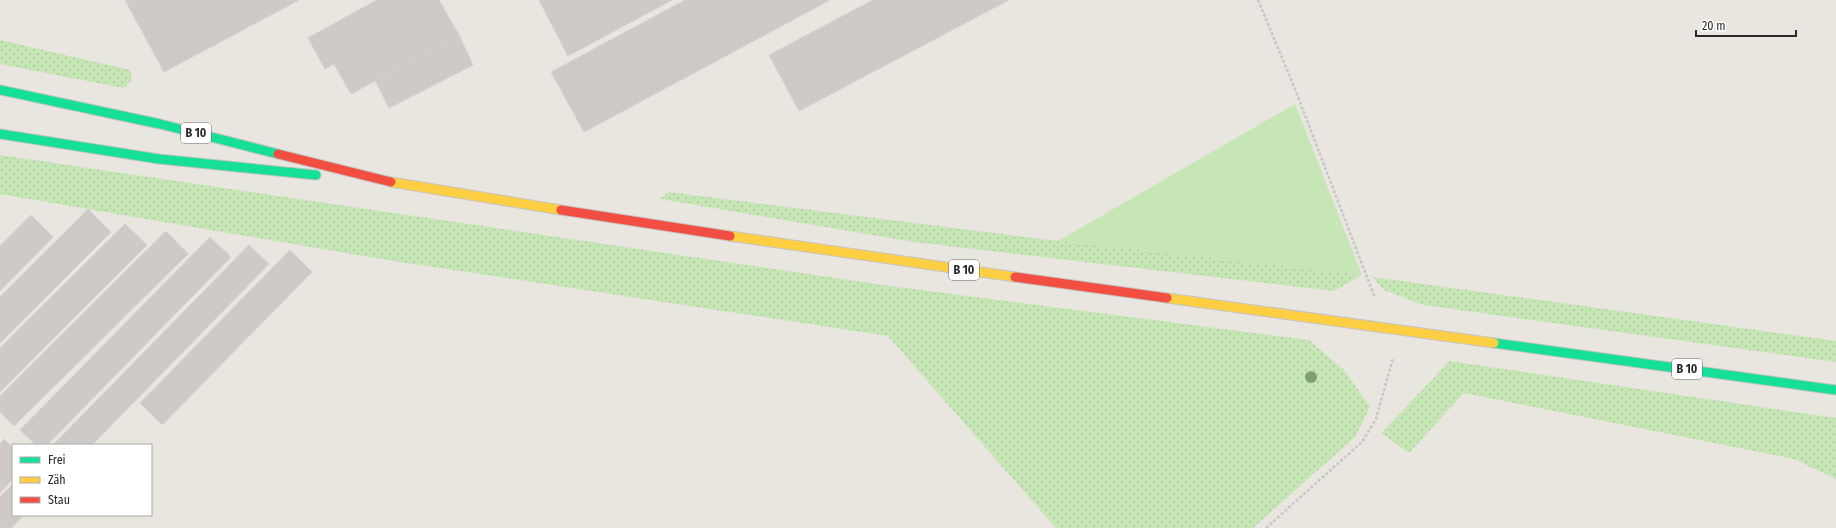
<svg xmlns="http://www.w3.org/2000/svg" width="1836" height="528" viewBox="0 0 1836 528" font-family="'Fira Sans Condensed',sans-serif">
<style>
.grass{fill:url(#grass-dots)}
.garden{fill:#c7e6b6}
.building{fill:#cecbc6;stroke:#d4d1cb}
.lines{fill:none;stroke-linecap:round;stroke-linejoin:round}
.fast-casing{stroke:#c4c3c1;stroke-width:11}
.slow-casing{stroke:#c4c3c1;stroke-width:11}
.jam-casing{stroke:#c4c3c1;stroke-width:11}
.path{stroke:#c8c7c7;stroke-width:2.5;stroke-dasharray:3 2;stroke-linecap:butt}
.fast{stroke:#16e098;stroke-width:9}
.slow{stroke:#ffcf43;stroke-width:9}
.jam{stroke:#f24e42;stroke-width:9}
.tree{fill:#7ca270}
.labels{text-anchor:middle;stroke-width:3;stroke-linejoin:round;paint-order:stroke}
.shield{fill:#fff;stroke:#6a6a6a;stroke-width:1}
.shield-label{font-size:12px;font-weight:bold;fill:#2a2a2a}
</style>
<defs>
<pattern id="grass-dots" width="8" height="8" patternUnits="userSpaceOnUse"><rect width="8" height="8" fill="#c7e6b6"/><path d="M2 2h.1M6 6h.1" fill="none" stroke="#abc59d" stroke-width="1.8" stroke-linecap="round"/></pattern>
</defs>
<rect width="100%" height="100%" fill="#e9e5df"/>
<!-- grass -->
<path class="grass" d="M0 40 130 70 132 81 123 88 0 64Z
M0 155 890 286 1309 340 1345 371 1370 407 1355 437 1253 528H1056L888 336 381 259 0 194Z
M669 192 1058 241 1362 275 1334 291 914 242 660 199Z
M1373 277 1836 341V362L1423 305 1384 290Z
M1450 361 1836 418V479L1794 459 1464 393 1409 453 1381 433Z"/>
<!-- garden -->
<path class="garden" d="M1295 104 1362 275 1058 241Z"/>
<!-- building -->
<path class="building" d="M125 0H299L164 72Z
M377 0H439L459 35 351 94 334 64 325 69 308 38Z
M539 0H672L568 56Z
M685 0H830L584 132 551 72Z
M873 0H1009L799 111 769 55Z
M459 35 473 65 389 108 375 80Z
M88 209 111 232 0 343V297Z
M31 215 53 237 0 291V246Z
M125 224 147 245 0 392V348Z
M166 231 188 254 14 426 0 412V396Z
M210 237 231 257 47 445H36L20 430Z
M249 245 269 264 92 445H53Z
M290 250 312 272 162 425 140 403Z
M4 439 13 448V479L0 493V444Z
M13 484V515H24L11 528H0V497Z"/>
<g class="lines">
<!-- fast casing -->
<g class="fast-casing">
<path id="fast" d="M0 90 160 124 278 154
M0 134 159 159 316 175
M1494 343 1836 390"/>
</g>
<!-- slow casing -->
<g class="slow-casing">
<path id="slow" d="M391 182 561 210
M730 236 1015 277
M1167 298 1494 343"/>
</g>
<!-- jam casing -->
<g class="jam-casing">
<path id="jam" d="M278 154 391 182
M561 210 730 236
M1015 277 1167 298"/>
</g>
<!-- path -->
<path class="path" d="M1258 0 1295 89 1375 298
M1266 528 1362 442 1376 419 1393 358"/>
<!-- fast -->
<use href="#fast" class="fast"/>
<!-- slow -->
<use href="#slow" class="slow"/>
<!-- jam -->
<use href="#jam" class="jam"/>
</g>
<!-- trees -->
<circle class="tree" cx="1311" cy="377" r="6"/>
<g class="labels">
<!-- shield labels -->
<g class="shield">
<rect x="181" y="123" width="30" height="20" rx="3"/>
<rect x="949" y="260" width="30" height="20" rx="3"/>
<rect x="1672" y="359" width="30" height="20" rx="3"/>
</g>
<g class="shield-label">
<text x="196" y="137">B 10</text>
<text x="964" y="274">B 10</text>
<text x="1687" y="373">B 10</text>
</g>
</g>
<!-- legend -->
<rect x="12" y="444" width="140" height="72" fill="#ffffff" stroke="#aaaaaa"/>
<rect x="20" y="457" width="20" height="6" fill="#16e098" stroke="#aaaaaa"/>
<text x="48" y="464" font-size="12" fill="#2a2a2a">Frei</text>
<rect x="20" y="477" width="20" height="6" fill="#ffcf43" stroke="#aaaaaa"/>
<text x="48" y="484" font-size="12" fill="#2a2a2a">Zäh</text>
<rect x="20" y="497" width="20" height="6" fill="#f24e42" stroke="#aaaaaa"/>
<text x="48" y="504" font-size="12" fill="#2a2a2a">Stau</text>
<!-- scale -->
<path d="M1696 30v6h100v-6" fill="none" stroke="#2a2a2a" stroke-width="2"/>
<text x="1702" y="30" font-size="12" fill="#2a2a2a" stroke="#ffffff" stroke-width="3" paint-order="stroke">20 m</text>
</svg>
